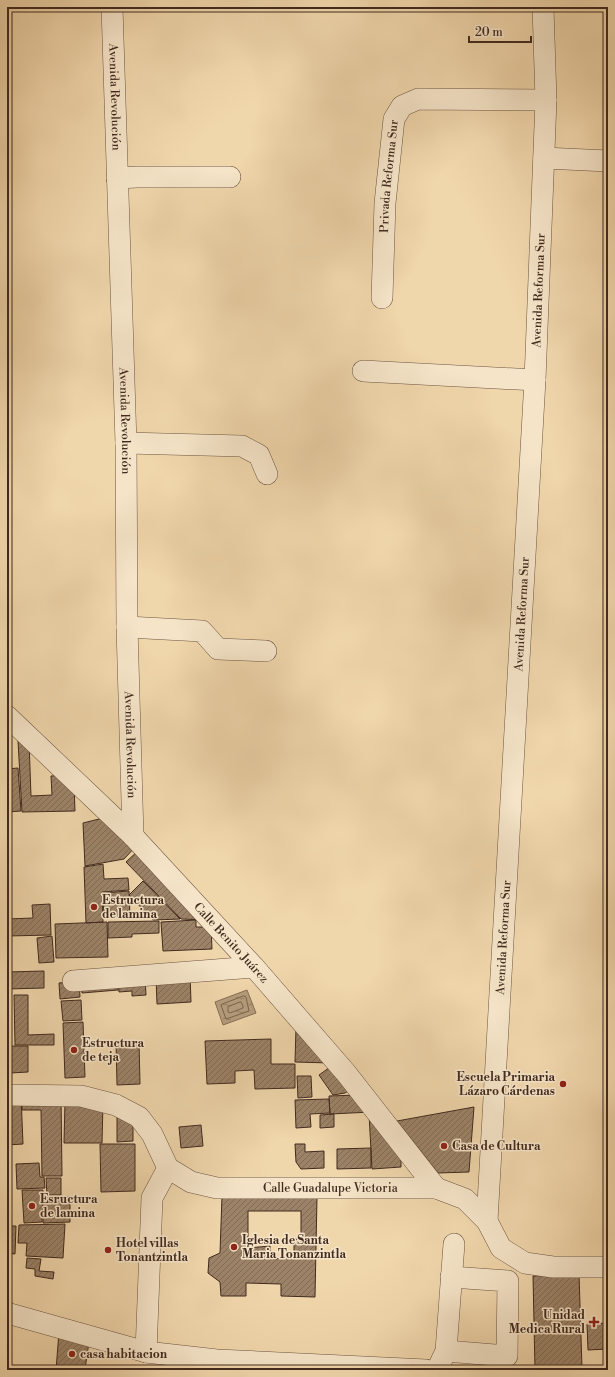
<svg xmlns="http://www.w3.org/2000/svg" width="615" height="1377" viewBox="0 0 615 1377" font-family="'Libre Bodoni',serif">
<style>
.water{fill:url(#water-ripples);stroke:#866e56}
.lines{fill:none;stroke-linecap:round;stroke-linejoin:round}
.shore{stroke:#7a634d;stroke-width:1}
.building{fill:url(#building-hatch);stroke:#412a1f;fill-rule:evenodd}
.minor-casing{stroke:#6d5542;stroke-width:22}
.minor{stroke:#f5e4c8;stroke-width:21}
.poi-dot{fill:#8f2418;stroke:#f5e4c8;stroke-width:1.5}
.labels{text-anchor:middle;stroke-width:3;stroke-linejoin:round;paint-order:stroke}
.street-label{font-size:12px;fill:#412a1f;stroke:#f5e4c8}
.poi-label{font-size:12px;font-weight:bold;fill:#412a1f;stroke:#f5e4c8;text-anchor:start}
</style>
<defs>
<pattern id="water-ripples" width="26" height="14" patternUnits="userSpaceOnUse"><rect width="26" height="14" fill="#b49c7b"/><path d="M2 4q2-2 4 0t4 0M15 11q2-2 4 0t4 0" fill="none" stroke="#947f64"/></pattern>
<pattern id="building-hatch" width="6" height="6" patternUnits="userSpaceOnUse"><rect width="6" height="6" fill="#9c8368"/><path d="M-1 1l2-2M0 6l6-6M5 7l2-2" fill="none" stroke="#816b55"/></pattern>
</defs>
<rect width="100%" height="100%" fill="#f0d6ab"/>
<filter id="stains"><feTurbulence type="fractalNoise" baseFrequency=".005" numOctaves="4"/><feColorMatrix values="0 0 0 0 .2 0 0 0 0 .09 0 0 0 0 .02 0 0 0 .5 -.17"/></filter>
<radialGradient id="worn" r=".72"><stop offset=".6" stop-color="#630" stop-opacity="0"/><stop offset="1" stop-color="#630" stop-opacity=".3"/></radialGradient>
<!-- water -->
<path class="water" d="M247 990 256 1013 223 1025 215 1002Z"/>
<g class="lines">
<!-- shore -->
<path class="shore" d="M244 996 246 997 249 1011 226 1019 221 1005Z
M241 1002 243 1006V1008L230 1013 228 1012V1007Z"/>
</g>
<!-- building -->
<path class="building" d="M18 741H29L31 796 52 795 51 776 67 775 74 783 75 811 22 812Z
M18 768 21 811 7 812V769Z
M107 817 137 845 124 859 85 866 83 823Z
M140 849 208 920 181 919 126 862Z
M103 864 104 879 128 878 129 890 102 892 103 922 86 923 84 867Z
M7 865H9L11 917 7 918Z
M143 881 180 919 153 920 129 895Z
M129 891 130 916 104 917 103 893Z
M50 904 51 935 7 936V919L33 918 32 905Z
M196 920V927H211L212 949 163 951 161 922Z
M159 921V933L132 934V937L108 938V922Z
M107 922 108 957 56 958 55 924Z
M52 936 54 962 39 963 37 938Z
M44 971V988L7 989V972Z
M190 975 191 1002 157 1004 156 977Z
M145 977 146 995 132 996V991L119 992 118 979Z
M117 978 118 990 82 993 81 981Z
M79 981 80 997 60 999 59 983Z
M14 995H28V1035L54 1034V1045H15Z
M81 1000 82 1020 63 1021 61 1001Z
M83 1022 85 1077 65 1078 63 1023Z
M296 1027 330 1063 295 1062Z
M271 1039V1064H295V1088L255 1089 254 1070 235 1071V1083L207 1084 205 1041Z
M116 1042H139L140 1084 117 1085Z
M10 1046H28V1072L10 1073Z
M333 1065 351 1089 345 1093 333 1095 319 1075Z
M297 1076H311L312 1097 298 1098Z
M358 1095 372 1112 330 1114 329 1096Z
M21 1096 23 1144 7 1145V1097Z
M22 1097H61L62 1176H42L41 1110H22Z
M329 1099 330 1113 310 1114 311 1127 296 1128 295 1100Z
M65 1101 103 1103 102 1143H64Z
M474 1107 469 1172 438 1173 397 1121Z
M117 1112 133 1117V1141L117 1142Z
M334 1114V1127L320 1128V1115Z
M369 1114 401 1157V1167L372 1169Z
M201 1125 203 1146 181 1148 179 1127Z
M100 1144H135V1191L101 1192Z
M295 1144H305V1152L324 1151V1168L301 1169 296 1162Z
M371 1148V1168L337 1169V1149Z
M39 1163 40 1177H44L45 1188 17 1189 16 1164Z
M46 1178H61V1195H47Z
M22 1190H43L42 1222 24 1223Z
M222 1196 317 1197 315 1297 281 1296V1284L246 1283V1296H221L220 1282 208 1273 209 1258 220 1253ZM248 1211H301V1239H294V1258L270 1259V1246L248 1248Z
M43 1197H70V1222L43 1223Z
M65 1224 63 1258 26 1256 27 1243H18L19 1225Z
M7 1226H16L15 1254 7 1253Z
M27 1258 41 1259 39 1271 54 1272 53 1279 35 1276V1269L26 1268Z
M579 1274 582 1369 535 1370 533 1276Z
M608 1323V1349L588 1350 587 1324Z
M7 1332H9L10 1358H7Z
M59 1332 89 1342 85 1369 70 1367 69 1370H56Z"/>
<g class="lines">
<!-- minor casing -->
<g class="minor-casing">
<g id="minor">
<path id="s1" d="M112 7 126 443 127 627 133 836"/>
<path d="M544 158 608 161"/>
<path d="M117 178 137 177H230"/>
<path id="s2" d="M382 298 385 203 394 119 402 106 418 99 546 100"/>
<path d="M363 371 535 380"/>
<path d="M126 443 242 446 259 455 267 474"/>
<path d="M127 627 202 631 218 649 266 651"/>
<path id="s3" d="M7 716 133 836 254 967 346 1073 436 1188"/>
<path d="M73 981 254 967"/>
<path id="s4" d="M7 1095 81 1096 116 1105 139 1117 152 1134 168 1168 191 1182 217 1188H436L465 1199 487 1221 501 1248 525 1263 553 1267H608"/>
<path id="s5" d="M487 1221 535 380 546 100 543 7"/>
<path d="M7 1313 146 1352 217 1360 426 1370"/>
<path d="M446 1351 507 1356 508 1281 451 1277"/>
<path d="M146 1352 152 1198 168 1168"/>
<path d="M437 1370 446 1351 454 1244"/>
</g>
</g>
<!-- minor -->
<use href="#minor" class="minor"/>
</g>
<!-- markers -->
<g class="poi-dot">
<circle cx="94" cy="907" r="4"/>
<circle cx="74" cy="1050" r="4"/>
<circle cx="563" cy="1084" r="4"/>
<circle cx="444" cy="1146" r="4"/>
<circle cx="32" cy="1206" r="4"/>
<circle cx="234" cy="1247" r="4"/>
<circle cx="108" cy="1250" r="4"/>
<path d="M592 1316h4v4h4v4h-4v4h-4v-4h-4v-4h4z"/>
<circle cx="72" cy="1354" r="4"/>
</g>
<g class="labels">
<!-- street labels -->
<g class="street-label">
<text dy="4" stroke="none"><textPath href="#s1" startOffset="90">Avenida Revolución</textPath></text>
<text dy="4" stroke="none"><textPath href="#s2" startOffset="122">Privada Reforma Sur</textPath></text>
<text dy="4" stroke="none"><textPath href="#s5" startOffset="932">Avenida Reforma Sur</textPath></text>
<text dy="4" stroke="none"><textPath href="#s1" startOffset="414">Avenida Revolución</textPath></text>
<text dy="4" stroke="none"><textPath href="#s5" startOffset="608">Avenida Reforma Sur</textPath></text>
<text dy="4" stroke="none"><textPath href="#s1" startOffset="738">Avenida Revolución</textPath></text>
<text dy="4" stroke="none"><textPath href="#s5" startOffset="284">Avenida Reforma Sur</textPath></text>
<text dy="4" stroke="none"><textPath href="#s3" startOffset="319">Calle Benito Juárez</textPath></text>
<text dy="4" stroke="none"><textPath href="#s4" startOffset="362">Calle Guadalupe Victoria</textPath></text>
</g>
<!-- poi labels -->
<g class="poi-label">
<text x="102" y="904">Estructura<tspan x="102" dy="14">de lamina</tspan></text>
<text x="82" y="1047">Estructura<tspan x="82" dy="14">de teja</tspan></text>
<text x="555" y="1081" text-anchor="end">Escuela Primaria<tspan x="555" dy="14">Lázaro Cárdenas</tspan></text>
<text x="452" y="1150">Casa de Cultura</text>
<text x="40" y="1203">Esructura<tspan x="40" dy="14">de lamina</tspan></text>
<text x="242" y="1244">Iglesia de Santa<tspan x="242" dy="14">Maria Tonanzintla</tspan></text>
<text x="116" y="1247">Hotel villas<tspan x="116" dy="14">Tonantzintla</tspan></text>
<text x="585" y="1319" text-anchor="end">Unidad<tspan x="585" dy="14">Medica Rural</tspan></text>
<text x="80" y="1358">casa habitacion</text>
</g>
</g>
<!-- margin -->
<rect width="615" height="1377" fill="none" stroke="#f0d6ab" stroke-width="24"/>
<rect x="8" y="8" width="599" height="1361" fill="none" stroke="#412a1f" stroke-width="2"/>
<rect x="12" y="12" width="591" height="1353" fill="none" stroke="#412a1f"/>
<!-- scale -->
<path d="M469 36v6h62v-6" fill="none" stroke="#412a1f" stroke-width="2"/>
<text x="475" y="36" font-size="12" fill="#412a1f" stroke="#f5e4c8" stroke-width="3" paint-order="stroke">20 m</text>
<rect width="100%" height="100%" filter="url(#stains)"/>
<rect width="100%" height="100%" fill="url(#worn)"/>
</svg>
